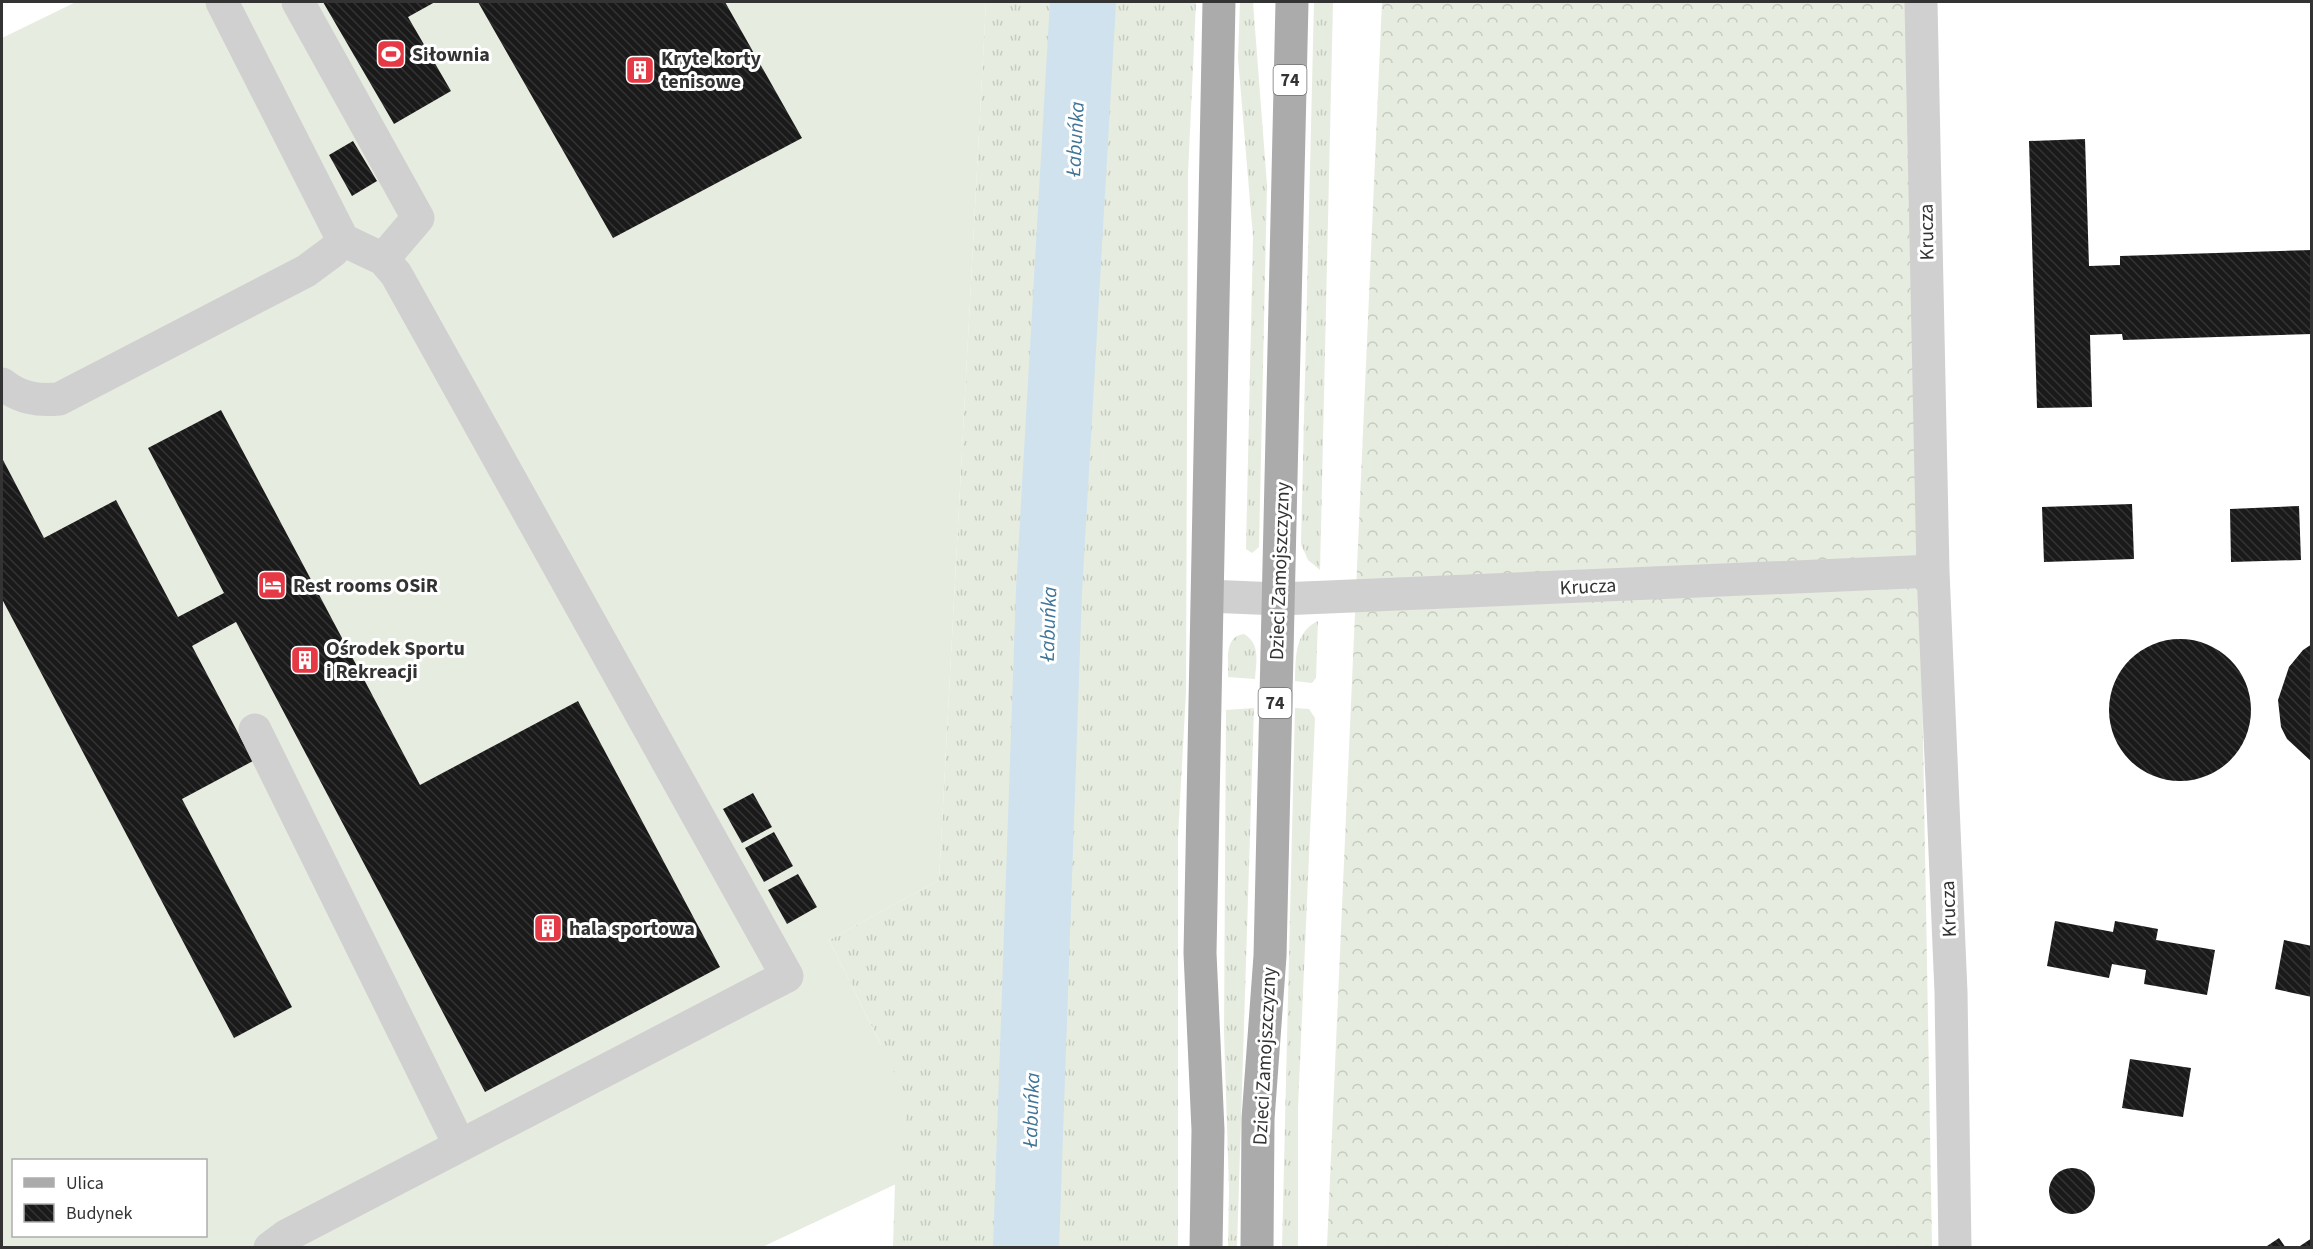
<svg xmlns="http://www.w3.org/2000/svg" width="2313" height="1249" viewBox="0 0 2313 1249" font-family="'Source Sans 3',sans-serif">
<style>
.grass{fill:url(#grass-tufts)}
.forest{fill:url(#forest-crowns)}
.pitch{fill:#e6ecdf;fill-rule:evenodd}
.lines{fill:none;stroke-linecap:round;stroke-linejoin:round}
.river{stroke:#cfe2ee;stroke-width:66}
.building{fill:url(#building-back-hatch)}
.minor{stroke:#d0d0d0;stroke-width:33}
.major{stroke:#ababab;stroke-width:33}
.labels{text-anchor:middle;stroke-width:6;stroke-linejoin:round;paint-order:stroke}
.shield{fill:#fff;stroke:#707070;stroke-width:1.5}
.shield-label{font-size:18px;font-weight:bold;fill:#333}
.poi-label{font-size:20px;font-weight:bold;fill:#333;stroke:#fff;text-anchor:start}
.street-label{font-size:20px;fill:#333;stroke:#fff}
.water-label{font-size:21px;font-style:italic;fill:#3f7597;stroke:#fff}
</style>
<defs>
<pattern id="grass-tufts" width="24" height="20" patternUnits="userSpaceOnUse" patternTransform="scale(1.5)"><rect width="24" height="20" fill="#e6ecdf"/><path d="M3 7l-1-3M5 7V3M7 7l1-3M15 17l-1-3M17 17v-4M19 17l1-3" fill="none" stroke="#c6cbc0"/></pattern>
<pattern id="forest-crowns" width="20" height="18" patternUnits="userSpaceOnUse" patternTransform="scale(1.5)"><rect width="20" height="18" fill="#e6ecdf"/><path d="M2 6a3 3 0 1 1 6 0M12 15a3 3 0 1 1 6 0" fill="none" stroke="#c6cbc0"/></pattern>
<pattern id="building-back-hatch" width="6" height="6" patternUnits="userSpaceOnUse" patternTransform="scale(1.5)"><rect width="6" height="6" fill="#1a1a1a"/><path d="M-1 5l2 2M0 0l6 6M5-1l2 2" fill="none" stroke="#333"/></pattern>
</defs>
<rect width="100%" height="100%" fill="#fff"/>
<!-- grass -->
<path class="grass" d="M986 2H1196L1188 174 1186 692 1178 836V1247H893L895 1184 762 1247 736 1248 881 1045 829 940 939 880Z
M1240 2H1253L1267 185 1259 547 1252 553 1246 549 1253 237 1238 58Z
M1314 2H1333L1320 570 1308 560 1301 544Z
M1318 621 1316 678 1312 683 1295 681C1296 658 1294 632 1318 621Z
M1244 634C1261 644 1256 662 1255 679L1228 677C1229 661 1223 637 1244 634Z
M1254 708 1237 1247 1228 1248 1229 1189 1224 1032 1226 710Z
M1295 708 1309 709 1315 718 1298 1108V1247L1282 1248Z"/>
<!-- forest -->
<path class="forest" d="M1382 2H1910L1932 1247H1327Z"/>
<!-- pitch -->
<path class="pitch" d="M76 2H986L939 880 829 940 909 1102 896 1184 762 1247H2V38ZM14 1160H206V1236H14Z"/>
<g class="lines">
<!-- river -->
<path class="river" d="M1026 1248 1049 591 1083 2"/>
</g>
<!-- building -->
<path class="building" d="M323 2H435L408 17 451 91 394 124Z
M478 2H725L802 138 613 238Z
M2085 139 2089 266 2120 265V256L2312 250V334L2123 340 2122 334 2090 335 2092 407 2037 408 2029 141Z
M353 141 377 181 352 196 329 155Z
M221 410 420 785 578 701 720 967 485 1092 236 622 192 646 253 761 182 799 292 1007 234 1038 2 599V458L44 538 116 500 178 617 224 593 148 448Z
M2132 504 2134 559 2044 562 2042 507Z
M2299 506 2301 560 2231 562 2230 509Z
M2109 710a71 71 0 1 1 142 0a71 71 0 1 1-142 0Z
M2312 644V762L2287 739 2281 727 2278 700 2289 667 2303 650Z
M753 793 772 827 742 843 723 809Z
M774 832 793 866 764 882 745 848Z
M798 874 817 907 787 924 768 890Z
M2055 921 2113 932 2115 921 2158 929 2156 940 2215 950 2207 995 2144 984 2146 970 2112 964 2109 978 2047 966Z
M2284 940 2312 946V997L2275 989Z
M2130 1059 2191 1068 2183 1117 2122 1108Z
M2049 1191a23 23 0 1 1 46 0a23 23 0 1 1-46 0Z
M2279 1238 2286 1248H2264Z
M2312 1238V1248H2297Z"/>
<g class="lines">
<!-- minor -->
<path class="minor" d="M222 2 343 240 383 259 396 274 787 976 286 1236 270 1248
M298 2 418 218 383 259
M1921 2 1933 571 1951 992 1955 1248
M2 384C20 398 37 401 59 399L306 271 333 251 343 240
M1208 596 1279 599 1328 597 1933 571
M255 730 459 1144"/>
<!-- major -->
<path class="major" d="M1206 1248 1208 1130 1200 953 1219 2
M1257 1248 1258 1119 1270 956 1292 2"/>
</g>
<!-- icons -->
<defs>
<g id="stadium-square" transform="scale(1.5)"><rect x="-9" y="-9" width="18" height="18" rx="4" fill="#e63946" stroke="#fff"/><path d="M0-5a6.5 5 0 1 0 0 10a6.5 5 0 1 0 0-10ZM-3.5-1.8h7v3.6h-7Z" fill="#fff"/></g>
<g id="building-square" transform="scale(1.5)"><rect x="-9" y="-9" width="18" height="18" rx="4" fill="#e63946" stroke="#fff"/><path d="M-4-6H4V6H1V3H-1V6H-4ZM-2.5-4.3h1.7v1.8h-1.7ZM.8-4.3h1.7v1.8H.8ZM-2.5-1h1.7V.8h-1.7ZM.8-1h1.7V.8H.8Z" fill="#fff"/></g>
<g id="hotel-square" transform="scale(1.5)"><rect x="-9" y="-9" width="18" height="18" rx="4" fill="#e63946" stroke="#fff"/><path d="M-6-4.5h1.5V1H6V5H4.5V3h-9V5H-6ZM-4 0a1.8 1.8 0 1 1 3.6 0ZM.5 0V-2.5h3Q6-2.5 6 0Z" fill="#fff"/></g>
</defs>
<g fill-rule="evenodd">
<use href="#stadium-square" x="391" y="54"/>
<use href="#building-square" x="640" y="70"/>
<use href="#hotel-square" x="272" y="585"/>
<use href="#building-square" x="305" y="660"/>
<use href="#building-square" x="548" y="928"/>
</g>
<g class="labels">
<!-- shield labels -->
<g class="shield">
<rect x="1273.5" y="65" width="33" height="30" rx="4.5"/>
<rect x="1258.5" y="688" width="33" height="30" rx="4.5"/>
</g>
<g class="shield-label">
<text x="1290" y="86">74</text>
<text x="1275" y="709">74</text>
</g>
<!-- poi labels -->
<g class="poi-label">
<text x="412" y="61">Siłownia</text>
<text x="661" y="65">Kryte korty<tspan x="661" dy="23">tenisowe</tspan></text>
<text x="293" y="592">Rest rooms OSiR</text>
<text x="326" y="655">Ośrodek Sportu<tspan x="326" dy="23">i Rekreacji</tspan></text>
<text x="569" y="935">hala sportowa</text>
</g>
<!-- street labels -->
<g class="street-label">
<text transform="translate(1926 232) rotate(-91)" y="7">Krucza</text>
<text transform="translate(1279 571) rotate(-88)" y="7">Dzieci Zamojszczyzny</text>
<text transform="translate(1588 586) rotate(-3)" y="7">Krucza</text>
<text transform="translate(1948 909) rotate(-92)" y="7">Krucza</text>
<text transform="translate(1264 1056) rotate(-87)" y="7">Dzieci Zamojszczyzny</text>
</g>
<!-- water labels -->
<g class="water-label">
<text transform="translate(1075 139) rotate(-87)" y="7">Łabuńka</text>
<text transform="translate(1048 624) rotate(-88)" y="7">Łabuńka</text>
<text transform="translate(1031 1110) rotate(-88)" y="7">Łabuńka</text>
</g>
</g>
<!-- border -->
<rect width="2313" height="1249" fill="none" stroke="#333333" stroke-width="6"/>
<!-- legend -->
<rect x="12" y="1159" width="195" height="78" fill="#ffffff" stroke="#adadad" stroke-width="1.5"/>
<rect x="24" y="1178" width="30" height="9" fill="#ababab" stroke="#adadad" stroke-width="1.5"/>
<text x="66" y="1189" font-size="18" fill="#333333">Ulica</text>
<rect x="24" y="1204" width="30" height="18" fill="url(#building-back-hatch)" stroke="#adadad" stroke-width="1.5"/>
<text x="66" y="1219" font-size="18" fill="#333333">Budynek</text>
</svg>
